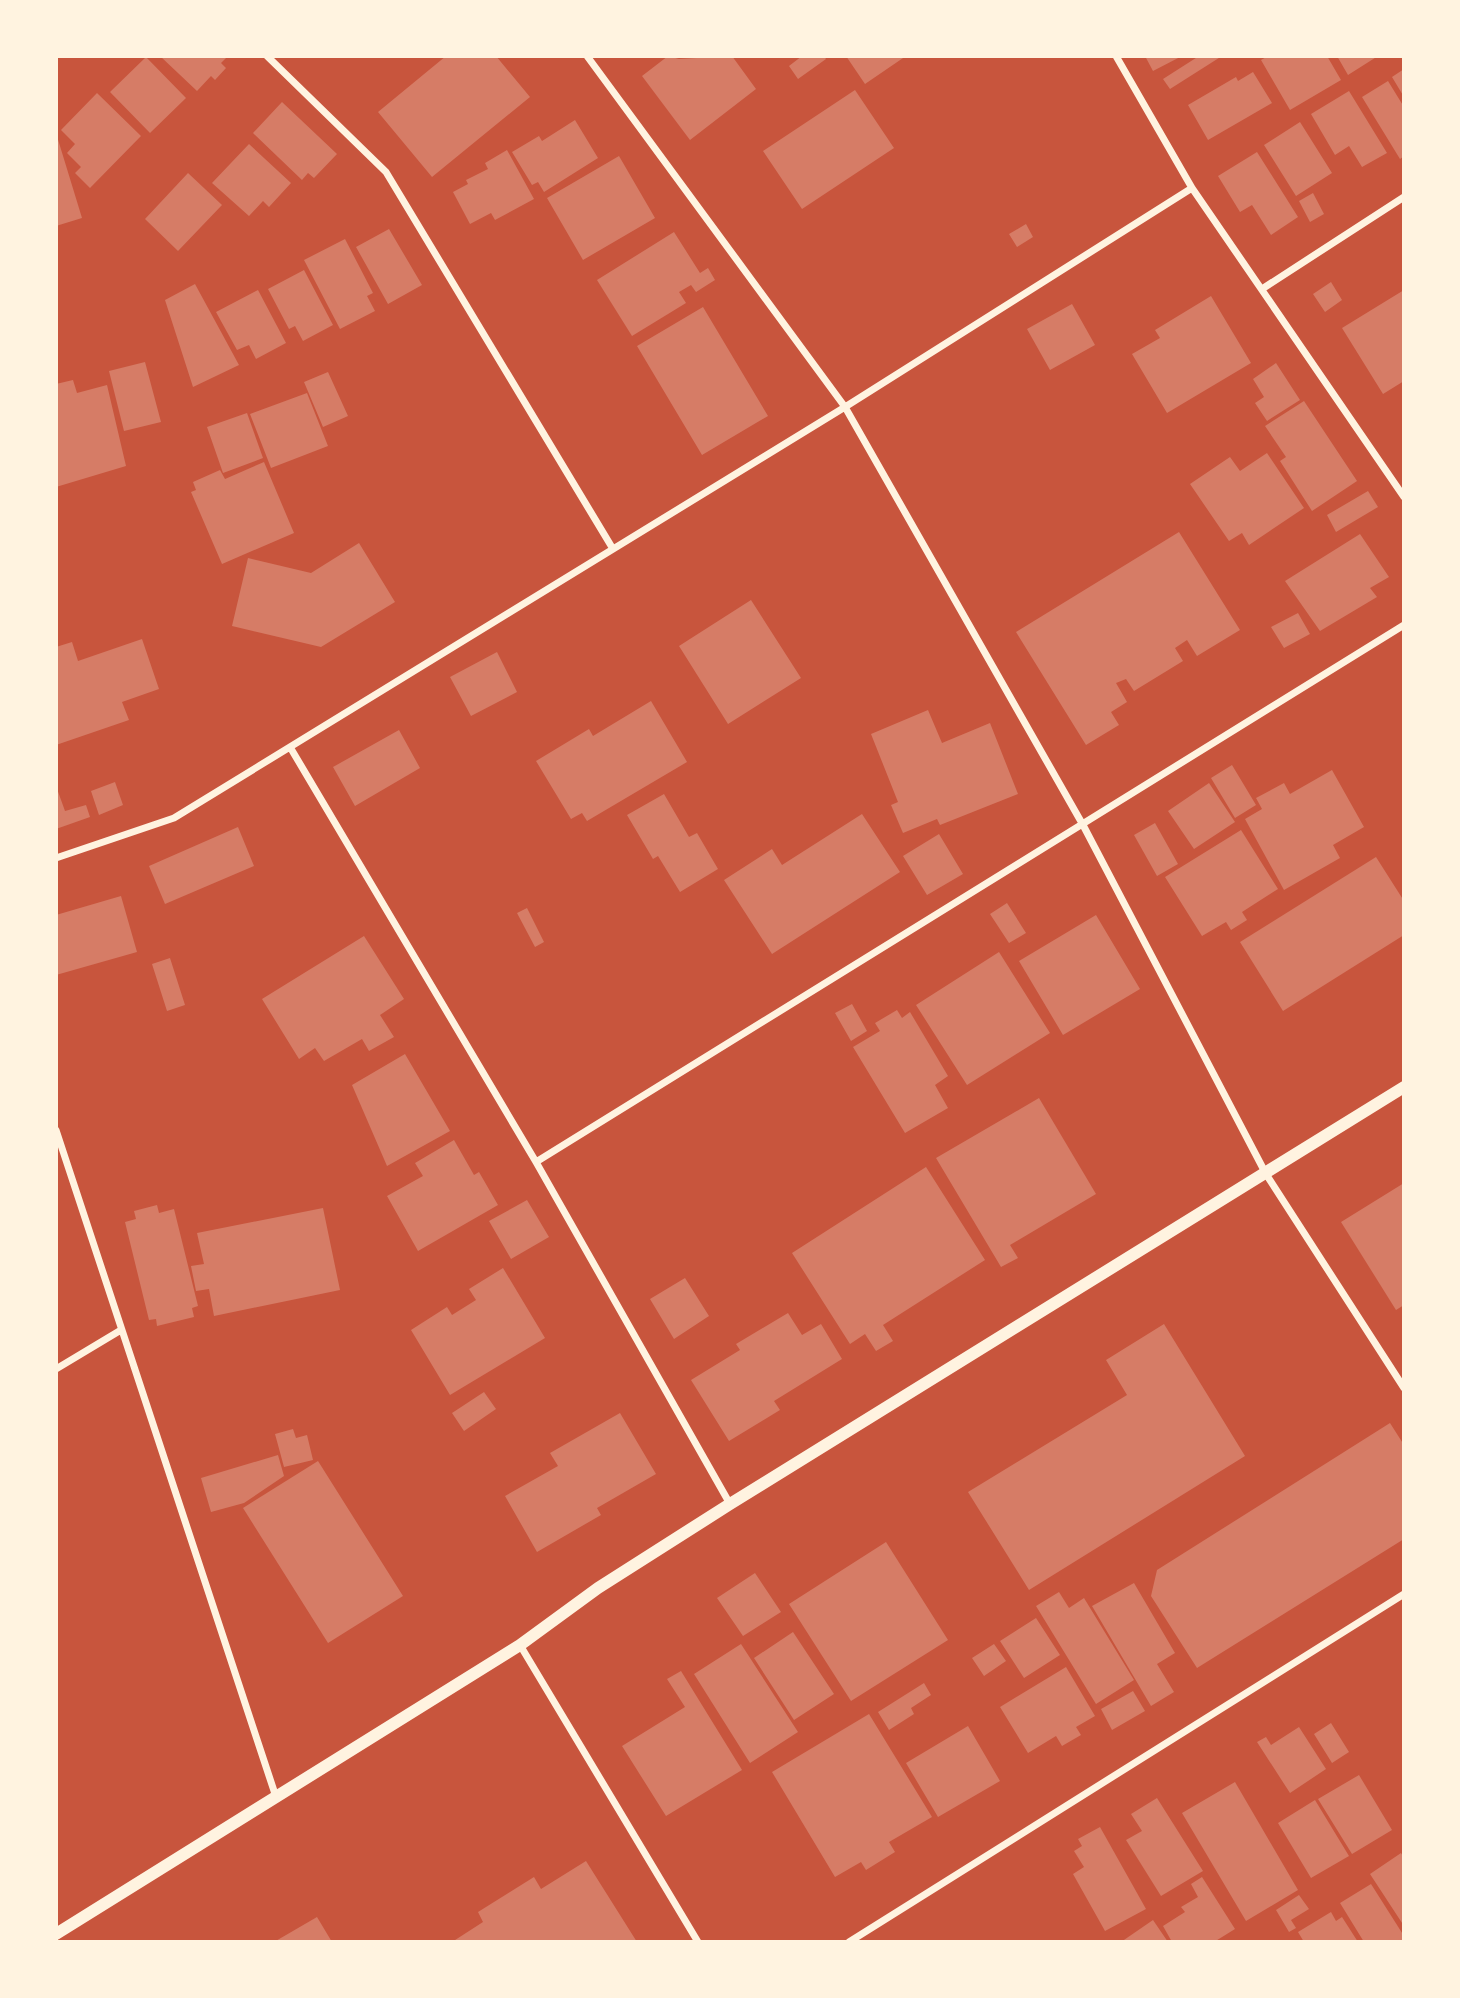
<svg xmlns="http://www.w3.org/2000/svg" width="1460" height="1998" viewBox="0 0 1460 1998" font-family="'PT Sans Narrow',sans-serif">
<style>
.building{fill:#d67c66}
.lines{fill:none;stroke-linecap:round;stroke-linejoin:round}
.minor{stroke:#fff3e0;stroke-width:7}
.tertiary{stroke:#fff3e0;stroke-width:12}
</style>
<rect width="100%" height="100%" fill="#c8553d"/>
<!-- building -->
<path class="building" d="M160 56H228L221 63 226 68 215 80 211 76 197 91Z
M446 56H496L530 97 432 177 378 112Z
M668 56 679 59 732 56 756 89 690 140 642 76Z
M802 56H824L826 59 798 79 789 66Z
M846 56H906L865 84Z
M1145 56H1182L1153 71Z
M1199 56H1222L1170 89 1163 79Z
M1268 56H1327L1341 80 1290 110 1261 60Z
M1337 56H1378L1348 75Z
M146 57 186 98 150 133 110 92Z
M1404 69V97L1392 77Z
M1253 72 1272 103 1208 140 1188 105 1236 77 1238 81Z
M1388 81 1404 107V156L1400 159 1362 97Z
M855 90 894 148 802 209 763 151Z
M1349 91 1387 153 1362 167 1349 146 1335 155 1311 114Z
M97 93 141 136 90 188 75 173 81 167 67 153 75 144 61 130Z
M282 102 337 154 314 178 308 173 302 180 253 133Z
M575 120 598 158 544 192 538 182 532 185 512 152 539 136 542 141Z
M1300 122 1332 173 1296 196 1264 145Z
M56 133 82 218 56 226Z
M249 144 291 183 269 207 263 201 249 216 212 183Z
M507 150 534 199 495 220 491 213 470 224 453 192 468 184 466 180 488 169 485 163Z
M1257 152 1298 217 1271 235 1252 205 1240 212 1218 176Z
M619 156 655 218 583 260 547 198Z
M188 173 222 205 178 251 145 219Z
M1313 193 1324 214 1310 222 1299 201Z
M1026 224 1033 237 1017 247 1009 234Z
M389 229 422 285 388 304 356 247Z
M674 232 700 273 708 268 715 280 696 292 691 285 679 292 686 303 632 336 597 280Z
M345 239 373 293 367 296 375 311 340 329 304 260Z
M304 270 333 325 303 341 295 326 289 329 268 289Z
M1331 282 1342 300 1325 312 1313 294Z
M195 284 239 365 193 387 165 300Z
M258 290 286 343 256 359 249 345 237 350 216 312Z
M1404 290V381L1383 394 1342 328Z
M1211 296 1251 363 1167 413 1132 354 1160 338 1155 330Z
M1072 304 1095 345 1050 370 1027 329Z
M703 307 768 416 702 455 637 346Z
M145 362 161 422 124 431 109 371Z
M1276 363 1300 400 1267 421 1255 403 1264 397 1253 379Z
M328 372 348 416 323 427 304 382Z
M73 380 77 393 107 385 126 466 56 487V384Z
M307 393 328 446 271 468 250 414Z
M1304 401 1357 481 1312 511 1280 461 1286 457 1265 426Z
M247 413 263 458 223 473 207 427Z
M1267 453 1304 508 1249 545 1242 533 1229 541 1190 484 1230 457 1240 471Z
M264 462 294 533 222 564 191 492 196 490 193 482 220 470 225 479Z
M1368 491 1378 507 1336 532 1327 515Z
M1179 532 1240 630 1197 656 1187 640 1175 648 1183 661 1134 691 1126 679 1116 683 1127 702 1111 712 1119 725 1086 745 1016 632Z
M1360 534 1389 577 1370 588 1377 597 1320 631 1285 581Z
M359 543 395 602 321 647 232 626 248 558 311 573Z
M751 600 801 678 728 724 679 646Z
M1298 613 1310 634 1284 648 1271 627Z
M142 639 159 689 122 702 129 720 56 745V647L72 642 78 661Z
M497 652 517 692 471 716 450 677Z
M651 701 687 762 587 821 582 813 571 819 536 761 589 729 593 736Z
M928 710 942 743 990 723 1018 794 940 825 937 819 903 833 891 805 898 802 871 734Z
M399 730 420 768 355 806 333 767Z
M1232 765 1256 805 1235 818 1211 778Z
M1332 770 1364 827 1333 845 1340 858 1284 890 1245 819 1262 809 1256 798 1284 783 1290 794Z
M115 782 123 805 99 815 91 791Z
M1209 783 1235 822 1194 849 1168 811Z
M56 786 65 811 86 805 90 817 56 829Z
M664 794 689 837 697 833 718 869 680 892 658 856 653 859 627 815Z
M862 814 900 872 772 954 724 880 772 849 782 865Z
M1155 823 1178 864 1157 876 1134 835Z
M238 827 254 866 165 904 149 866Z
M1241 830 1278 889 1242 912 1247 920 1231 930 1226 922 1202 936 1165 877Z
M939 834 963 874 927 895 903 856Z
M1376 857 1404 901V935L1283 1011 1240 942Z
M121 896 137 952 56 975V915Z
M1007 903 1026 933 1009 943 990 914Z
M527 908 544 942 535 947 517 913Z
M1096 915 1140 989 1063 1035 1019 961Z
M364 936 404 999 380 1015 394 1037 369 1051 362 1039 324 1061 315 1048 299 1059 262 999Z
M999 952 1050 1033 967 1085 916 1005Z
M170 958 185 1005 167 1011 152 964Z
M852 1004 867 1031 851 1041 835 1013Z
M897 1010 902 1018 910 1012 948 1076 935 1085 948 1108 905 1133 853 1047 880 1031 875 1023Z
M405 1054 450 1131 387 1166 352 1085Z
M1039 1098 1096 1194 1010 1245 1018 1258 1001 1267 936 1158Z
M454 1140 474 1175 479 1172 498 1205 418 1251 387 1196 423 1176 415 1163Z
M926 1167 985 1260 883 1325 893 1341 876 1351 865 1334 850 1344 792 1253Z
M1404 1183V1305L1396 1310 1341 1222Z
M527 1200 549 1237 511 1259 489 1221Z
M157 1205 159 1213 174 1209 198 1306 192 1308 194 1317 157 1326 156 1319 149 1320 125 1222 136 1219 134 1211Z
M323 1208 340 1290 214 1316 209 1289 196 1291 191 1266 204 1264 197 1233Z
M503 1268 545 1338 450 1395 411 1330 447 1307 452 1315 476 1300 469 1289Z
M685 1278 709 1316 674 1339 650 1299Z
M788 1313 802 1335 821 1324 842 1359 774 1401 780 1410 729 1441 691 1380 740 1350 736 1344Z
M1164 1324 1245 1456 1029 1590 968 1492 1127 1395 1106 1360Z
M484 1392 496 1409 464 1431 452 1413Z
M620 1413 656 1474 597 1508 601 1515 537 1552 505 1496 558 1466 550 1453Z
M1390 1423 1404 1445V1539L1197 1668 1151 1596 1157 1570Z
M293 1429 296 1438 307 1435 313 1460 284 1467 275 1434Z
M278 1455 284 1476 244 1503 211 1512 201 1478Z
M318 1461 403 1596 328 1643 243 1508Z
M886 1542 948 1640 851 1701 789 1604Z
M755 1573 781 1612 743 1636 717 1598Z
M1134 1583 1175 1653 1157 1664 1174 1692 1151 1706 1092 1606Z
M1059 1592 1069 1608 1084 1598 1134 1680 1096 1704 1036 1606Z
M1036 1618 1060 1655 1024 1678 1000 1641Z
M793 1632 834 1694 794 1720 754 1658Z
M741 1644 798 1732 750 1763 694 1674Z
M994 1644 1006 1661 984 1676 972 1658Z
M1066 1667 1095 1716 1076 1727 1081 1735 1062 1746 1056 1736 1028 1753 1000 1707Z
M681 1671 742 1770 666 1816 622 1746 685 1707 667 1679Z
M924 1683 931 1695 911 1708 914 1714 889 1730 878 1712Z
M1133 1691 1145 1711 1112 1730 1101 1709Z
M869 1714 932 1817 889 1842 895 1852 866 1870 861 1862 835 1877 772 1772Z
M1331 1723 1349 1752 1332 1763 1314 1734Z
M968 1726 1000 1781 938 1817 906 1763Z
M1299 1727 1326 1769 1290 1793 1257 1742 1266 1737 1271 1745Z
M1359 1775 1392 1830 1352 1854 1318 1799Z
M1235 1782 1298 1890 1246 1921 1182 1813Z
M1157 1798 1203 1871 1161 1896 1126 1840 1142 1831 1131 1814Z
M1315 1800 1349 1856 1311 1878 1278 1823Z
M1100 1827 1146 1909 1105 1931 1073 1874 1084 1867 1074 1851 1082 1846 1078 1839Z
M1401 1853 1404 1858V1926L1370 1874Z
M586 1861 637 1942H452L483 1922 478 1912 534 1877 541 1889Z
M1202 1877 1235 1929 1214 1942H1172L1163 1926 1185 1912 1181 1907 1198 1897 1191 1884Z
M1371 1884 1404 1936V1942H1364L1340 1903Z
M1299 1895 1309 1909 1291 1920 1296 1928 1289 1932 1276 1910Z
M1331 1912 1336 1921 1342 1917 1358 1942H1304L1298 1932Z
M317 1917 332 1942H274Z
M1153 1920 1168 1942H1121Z"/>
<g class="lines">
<!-- minor -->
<path class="minor" d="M267 56 386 172 613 549
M587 56 845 407 1083 825 1266 1174 1404 1388
M1116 56 1192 188 1404 497
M1262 289 1404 197
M290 747 536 1162 730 1504
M56 858 174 818 845 407 1192 188
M56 1130 276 1797
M536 1162 1404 625
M56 1369 121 1330
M520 1645 698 1942
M849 1942 1404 1594"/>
<!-- tertiary -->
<path class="tertiary" d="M56 1934 520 1645 598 1588 730 1504 1404 1087"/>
</g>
<!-- border -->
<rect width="1460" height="1998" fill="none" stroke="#fff3e0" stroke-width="116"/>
</svg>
